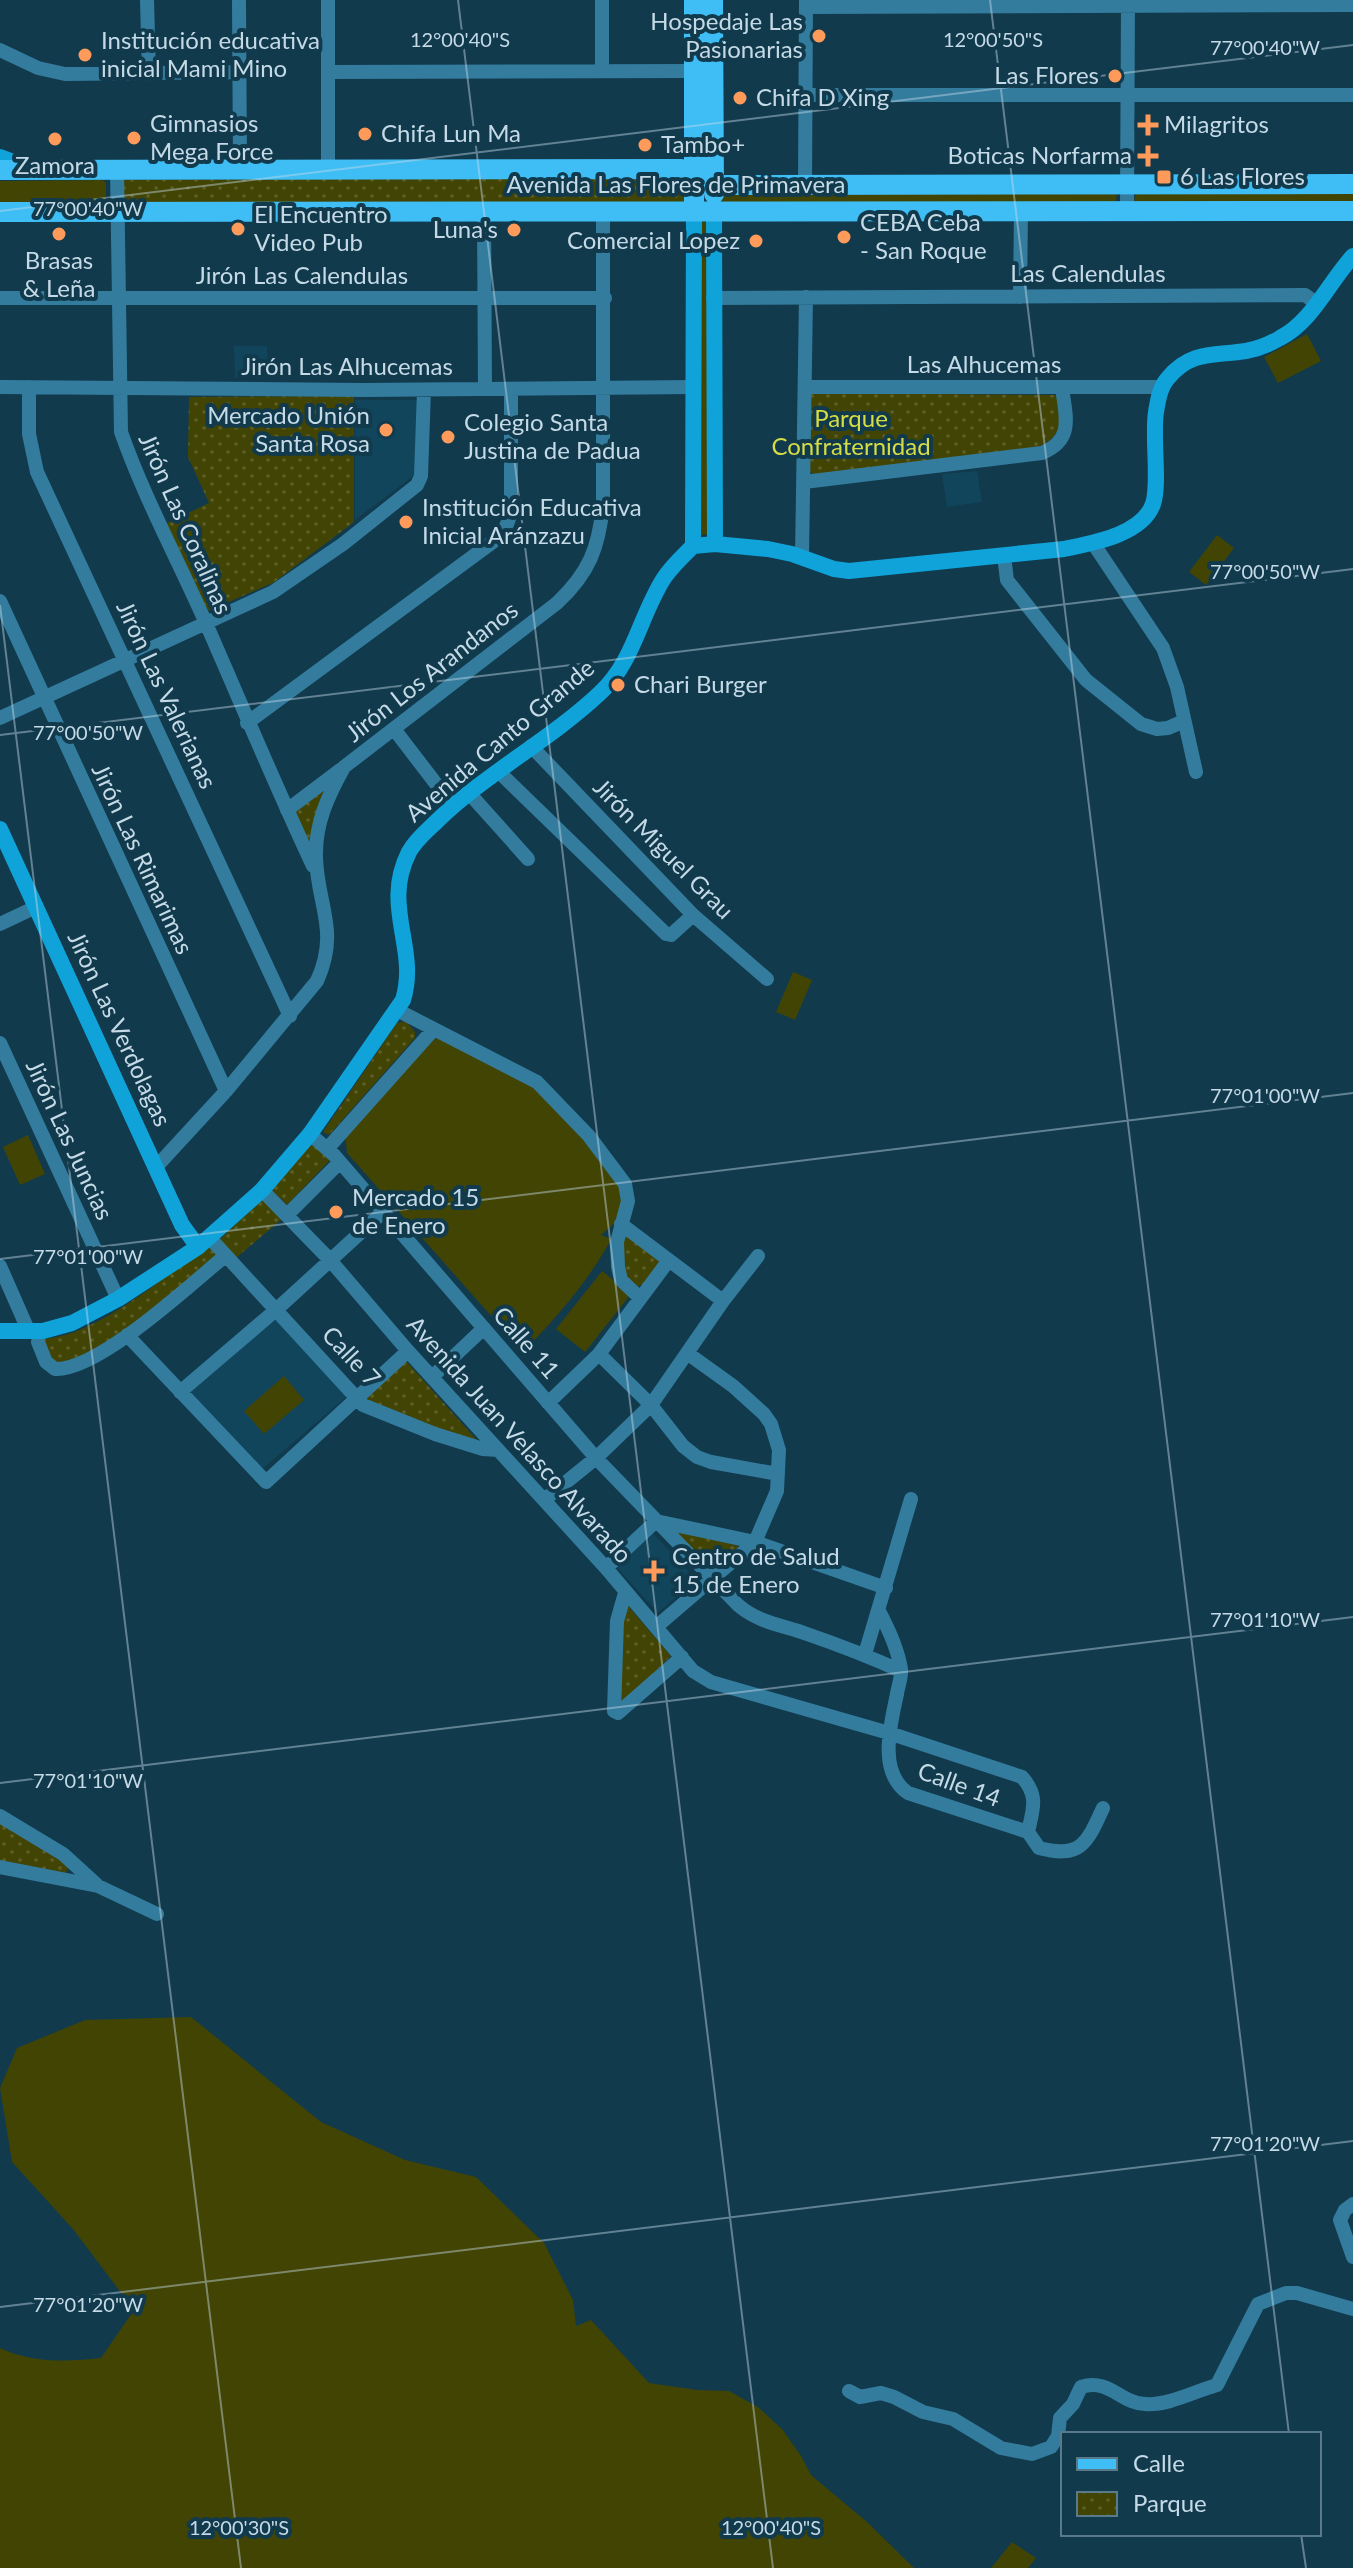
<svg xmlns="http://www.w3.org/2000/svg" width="1353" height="2568" viewBox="0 0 1353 2568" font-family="Lato,sans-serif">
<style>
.built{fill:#10455c}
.grass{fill:#424404}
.park{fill:url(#park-dots)}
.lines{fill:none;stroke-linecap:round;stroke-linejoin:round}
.street{stroke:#347c9e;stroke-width:14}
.secondary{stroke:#0fa3d9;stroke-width:16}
.primary{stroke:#3fbef6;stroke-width:20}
.ticks{fill:none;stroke:#c5dae6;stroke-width:2;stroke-opacity:0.45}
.poi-dot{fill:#ff9b5a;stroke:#113a4d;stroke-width:3}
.labels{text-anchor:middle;stroke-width:8;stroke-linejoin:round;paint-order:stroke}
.poi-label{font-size:24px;fill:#c5dae6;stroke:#113a4d;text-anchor:start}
.street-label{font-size:24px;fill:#c5dae6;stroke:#113a4d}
.park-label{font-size:24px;fill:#d5dc45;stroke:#113a4d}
.ticks-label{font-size:20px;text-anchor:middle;fill:#c5dae6;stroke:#113a4d;stroke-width:8;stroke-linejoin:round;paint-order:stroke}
</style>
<defs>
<pattern id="park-dots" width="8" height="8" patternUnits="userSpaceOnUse" patternTransform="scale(2)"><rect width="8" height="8" fill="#424404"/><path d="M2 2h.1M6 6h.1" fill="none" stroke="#5c5e29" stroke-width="1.8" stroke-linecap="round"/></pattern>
</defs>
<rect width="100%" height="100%" fill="#113a4d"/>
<!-- built -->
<path class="built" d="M234 346H267L268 377H235Z
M355 400H418L415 475 355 520Z
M977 471 982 502 947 507 942 474Z
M279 1315 346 1392 345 1398 261 1470 189 1393Z
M650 1530 696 1579 658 1613 613 1563Z"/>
<!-- grass -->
<path class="grass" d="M103 180 106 183V203L0 207V181Z
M1353 189V203L1134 202 1136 191Z
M720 191 1117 192 1116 202 721 203Z
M698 222H711L709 534 701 535Z
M1307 334 1321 361 1278 383 1264 357Z
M1217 535 1234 548 1206 585 1189 572Z
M793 972 812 980 795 1020 776 1012Z
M432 1038 450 1040 550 1097 625 1192 615 1223 601 1235 611 1239C589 1281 556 1318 523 1352L347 1153 345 1132Z
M28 1135 45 1174 20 1185 3 1147Z
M602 1271 631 1294 585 1352 556 1329Z
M284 1376 304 1400 264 1434 244 1411Z
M191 2017 321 2122 405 2160 476 2177 544 2243 573 2300 576 2326 591 2320 649 2383 697 2390 729 2391 758 2407 782 2429 801 2456 811 2475 867 2522 914 2568H0V2348C31 2363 67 2362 101 2358L134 2310 73 2229 12 2162 0 2088 17 2048 85 2020Z
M1012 2542 1036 2558 1028 2568H991Z"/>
<!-- park -->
<path class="park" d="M681 177 684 179V202L123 205V180Z
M811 393 1056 395C1068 415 1061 438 1038 447L815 476 809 470Z
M354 396V522L273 583 205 612 165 524 209 503 188 457 189 397Z
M322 788 326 792 313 841 306 842 293 811Z
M406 1021 415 1032V1038L329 1135 323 1132 397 1023Z
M312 1143 331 1159 287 1205 270 1188Z
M263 1199 282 1219 236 1258 218 1241Z
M626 1232 663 1261 643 1284 637 1287C615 1277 622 1251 626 1232Z
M207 1246 217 1252 216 1257C183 1284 95 1363 56 1366L47 1356 42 1339C95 1337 164 1277 207 1246Z
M406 1361 483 1447 363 1401Z
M677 1529 739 1546 709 1573 671 1531Z
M628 1606 671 1656 619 1707 621 1620Z
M0 1818 71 1863 64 1876 0 1863Z"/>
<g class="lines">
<!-- street -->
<path class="street" d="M147 0 149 74
M239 0 240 169
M806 7 1353 5
M0 50 38 68 65 74 240 72
M602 71V0
M328 72 693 71
M805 95H1353
M328 169V0
M117 170 121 432C144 497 177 558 205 621 241 703 275 785 313 866
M805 184 806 0
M1127 210 1128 0
M484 212 485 388
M1020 297 1021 210
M0 298H605
M713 298 1305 295 1316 303
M0 387 363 390 693 387
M29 387V434L37 472 290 1016
M806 387H1162
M804 482 1042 453C1074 440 1066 417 1062 388
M1093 543 1163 648 1177 687 1196 772
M1004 556 1007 580 1086 680 1141 724 1157 729 1168 728 1184 721
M802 557 806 297
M0 601 226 1091
M0 718 273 592 343 544 417 485 421 476 424 390
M247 723 498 538C506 527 510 521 511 508V389
M394 729 453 806
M531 746 693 915 767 979
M498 771 666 934 671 935 693 915
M469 793 528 859
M287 810 340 770
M0 924 36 907
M397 1010 537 1082 589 1136 625 1184 628 1201 617 1242 618 1267 621 1280 639 1297
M0 1043 118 1299
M310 1134 334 1155 596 1458 738 1605C759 1623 782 1625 807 1634 839 1645 870 1657 901 1671
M327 1149 433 1030
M157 1166 226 1091 317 981C340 930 317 905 316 857 315 823 328 796 344 767L557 603C589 573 599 548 603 504V212
M262 1190 330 1260 408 1351 606 1568 693 1671 711 1682 889 1733 1022 1777C1039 1796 1033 1809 1028 1832
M287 1215 340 1162
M621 1224 723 1301
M209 1237 363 1405 435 1434 483 1449 498 1450
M0 1266 29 1332
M127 1335 266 1482 408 1351
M38 1342 46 1362 55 1369C98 1371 190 1285 225 1256
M599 1354 651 1405 683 1446 697 1457 711 1462 778 1474
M432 1377 484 1328
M180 1392 277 1309 383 1212
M548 1403 599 1354 669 1260
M544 1500 596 1458 651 1405 723 1301 758 1256
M606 1568 656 1521 755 1542 886 1588
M625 1593 617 1621 614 1711 618 1713 682 1657
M879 1611C888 1628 898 1650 901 1669 902 1677 898 1686 897 1694 891 1723 877 1772 908 1793L1028 1832 1039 1848C1081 1859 1087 1843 1103 1808
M656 1627 755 1542 777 1491 779 1450 771 1424 764 1414 733 1386 687 1353
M865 1654 911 1499
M0 1816 63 1854 97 1885
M0 1867 98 1886 157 1914
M1353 2204 1345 2210 1340 2220 1353 2257
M849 2391 860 2397 881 2393 894 2397 923 2412 953 2419 1001 2448 1032 2454 1051 2447 1058 2436 1060 2418 1073 2404 1081 2387C1109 2378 1120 2403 1145 2404 1168 2406 1195 2391 1217 2385L1258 2304 1286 2293H1297L1353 2309"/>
<!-- secondary -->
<path class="secondary" d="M0 157 26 167
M714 210 715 544
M693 546 694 210
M0 829 182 1225 198 1247
M0 1331H43L72 1323 118 1299 198 1247 262 1190 310 1134 403 1000C419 948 381 907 409 852 416 839 428 830 438 820 487 773 550 740 600 693 634 662 640 615 664 578 672 566 683 556 693 546L715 544 768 549 792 554 834 569 849 571 1064 549C1092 543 1142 535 1153 504 1160 484 1152 437 1156 412 1158 400 1160 387 1168 378 1191 350 1215 356 1246 351 1257 349 1270 344 1280 338 1312 322 1329 282 1353 256"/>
<!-- primary -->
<path class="primary" d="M713 0 714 194
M0 170 681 169 714 185 1353 184
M694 210V0
M0 212 1353 211"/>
</g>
<!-- ticks -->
<path class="ticks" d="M458 0 773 2568M990 0 1289 2434M0 211 1353 45M0 605 241 2568M0 735 1353 569M0 1259 1353 1093M0 1783 1353 1617M0 2307 1353 2141M1301 2534 1306 2568"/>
<!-- markers -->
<g class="poi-dot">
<circle cx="819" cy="36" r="8"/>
<circle cx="85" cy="55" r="8"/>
<circle cx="1115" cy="76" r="8"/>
<circle cx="740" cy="98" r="8"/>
<path d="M1144 113h8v8h8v8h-8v8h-8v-8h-8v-8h8z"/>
<circle cx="365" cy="134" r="8"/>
<circle cx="134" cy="138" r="8"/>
<circle cx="55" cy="139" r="8"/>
<circle cx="645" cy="145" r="8"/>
<path d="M1144 144h8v8h8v8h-8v8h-8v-8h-8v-8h8z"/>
<rect x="1156" y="169" width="16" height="16" rx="4"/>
<circle cx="238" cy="229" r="8"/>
<circle cx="514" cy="230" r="8"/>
<circle cx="59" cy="234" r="8"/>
<circle cx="844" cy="237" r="8"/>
<circle cx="756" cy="241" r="8"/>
<circle cx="386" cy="430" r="8"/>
<circle cx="448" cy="437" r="8"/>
<circle cx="406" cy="522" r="8"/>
<circle cx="618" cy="685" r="8"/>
<circle cx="336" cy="1212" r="8"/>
<path d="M650 1559h8v8h8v8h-8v8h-8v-8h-8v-8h8z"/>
</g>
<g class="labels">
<!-- poi labels -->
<g class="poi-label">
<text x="803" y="30" text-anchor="end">Hospedaje Las<tspan x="803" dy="28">Pasionarias</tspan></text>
<text x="101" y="49">Institución educativa<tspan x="101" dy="28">inicial Mami Mino</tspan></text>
<text x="1099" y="84" text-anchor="end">Las Flores</text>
<text x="756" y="106">Chifa D Xing</text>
<text x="150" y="132">Gimnasios<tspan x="150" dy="28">Mega Force</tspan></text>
<text x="1164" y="133">Milagritos</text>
<text x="381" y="142">Chifa Lun Ma</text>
<text x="661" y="153">Tambo+</text>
<text x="1132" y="164" text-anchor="end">Boticas Norfarma</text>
<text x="55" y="174" text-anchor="middle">Zamora</text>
<text x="1180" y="185">6 Las Flores</text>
<text x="254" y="223">El Encuentro<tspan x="254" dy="28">Video Pub</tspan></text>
<text x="860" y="231">CEBA Ceba<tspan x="860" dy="28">- San Roque</tspan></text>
<text x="498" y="238" text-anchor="end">Luna's</text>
<text x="740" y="249" text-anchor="end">Comercial Lopez</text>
<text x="59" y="269" text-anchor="middle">Brasas<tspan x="59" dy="28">&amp; Leña</tspan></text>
<text x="370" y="424" text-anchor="end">Mercado Unión<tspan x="370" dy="28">Santa Rosa</tspan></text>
<text x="464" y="431">Colegio Santa<tspan x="464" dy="28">Justina de Padua</tspan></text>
<text x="422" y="516">Institución Educativa<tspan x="422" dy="28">Inicial Aránzazu</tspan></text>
<text x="634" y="693">Chari Burger</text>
<text x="352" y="1206">Mercado 15<tspan x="352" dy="28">de Enero</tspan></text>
<text x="672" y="1565">Centro de Salud<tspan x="672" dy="28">15 de Enero</tspan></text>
</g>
<!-- street labels -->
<g class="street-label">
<text x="676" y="193">Avenida Las Flores de Primavera</text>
<text x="1088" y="282">Las Calendulas</text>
<text x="302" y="284">Jirón Las Calendulas</text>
<text x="984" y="373">Las Alhucemas</text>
<text x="347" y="375">Jirón Las Alhucemas</text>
<text transform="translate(185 524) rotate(66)" y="8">Jirón Las Coralinas</text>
<text transform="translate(432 672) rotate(-38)" y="8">Jirón Los Arandanos</text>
<text transform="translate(166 695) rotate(65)" y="8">Jirón Las Valerianas</text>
<text transform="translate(500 741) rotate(-40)" y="8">Avenida Canto Grande</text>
<text transform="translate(663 849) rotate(45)" y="8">Jirón Miguel Grau</text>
<text transform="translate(142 859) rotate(65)" y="8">Jirón Las Rimarimas</text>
<text transform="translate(119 1029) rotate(65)" y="8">Jirón Las Verdolagas</text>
<text transform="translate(69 1140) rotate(65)" y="8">Jirón Las Juncias</text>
<text transform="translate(526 1343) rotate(49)" y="8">Calle 11</text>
<text transform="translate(351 1357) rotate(47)" y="8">Calle 7</text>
<text transform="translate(519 1440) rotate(48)" y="8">Avenida Juan Velasco Alvarado</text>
<text transform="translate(959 1785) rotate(20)" y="8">Calle 14</text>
</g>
<!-- park labels -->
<g class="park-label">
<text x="851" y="427">Parque<tspan x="851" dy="28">Confraternidad</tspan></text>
</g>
</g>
<g class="ticks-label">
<text x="460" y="47">12°00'40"S</text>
<text x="993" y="47">12°00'50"S</text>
<text x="1265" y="55">77°00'40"W</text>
<text x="88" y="216">77°00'40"W</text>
<text x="1265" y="579">77°00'50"W</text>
<text x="88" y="740">77°00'50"W</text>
<text x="1265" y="1103">77°01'00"W</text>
<text x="88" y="1264">77°01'00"W</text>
<text x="1265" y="1627">77°01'10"W</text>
<text x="88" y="1788">77°01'10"W</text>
<text x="1265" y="2151">77°01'20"W</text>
<text x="88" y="2312">77°01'20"W</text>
<text x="239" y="2535">12°00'30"S</text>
<text x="771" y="2535">12°00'40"S</text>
</g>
<!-- legend -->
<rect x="1061" y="2432" width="260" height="104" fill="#113a4d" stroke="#597a8a" stroke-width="2"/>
<rect x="1077" y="2458" width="40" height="12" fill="#3fbef6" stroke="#597a8a" stroke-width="2"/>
<text x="1133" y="2472" font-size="24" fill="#c5dae6">Calle</text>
<rect x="1077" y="2492" width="40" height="24" fill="url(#park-dots)" stroke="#597a8a" stroke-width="2"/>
<text x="1133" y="2512" font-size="24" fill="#c5dae6">Parque</text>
</svg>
